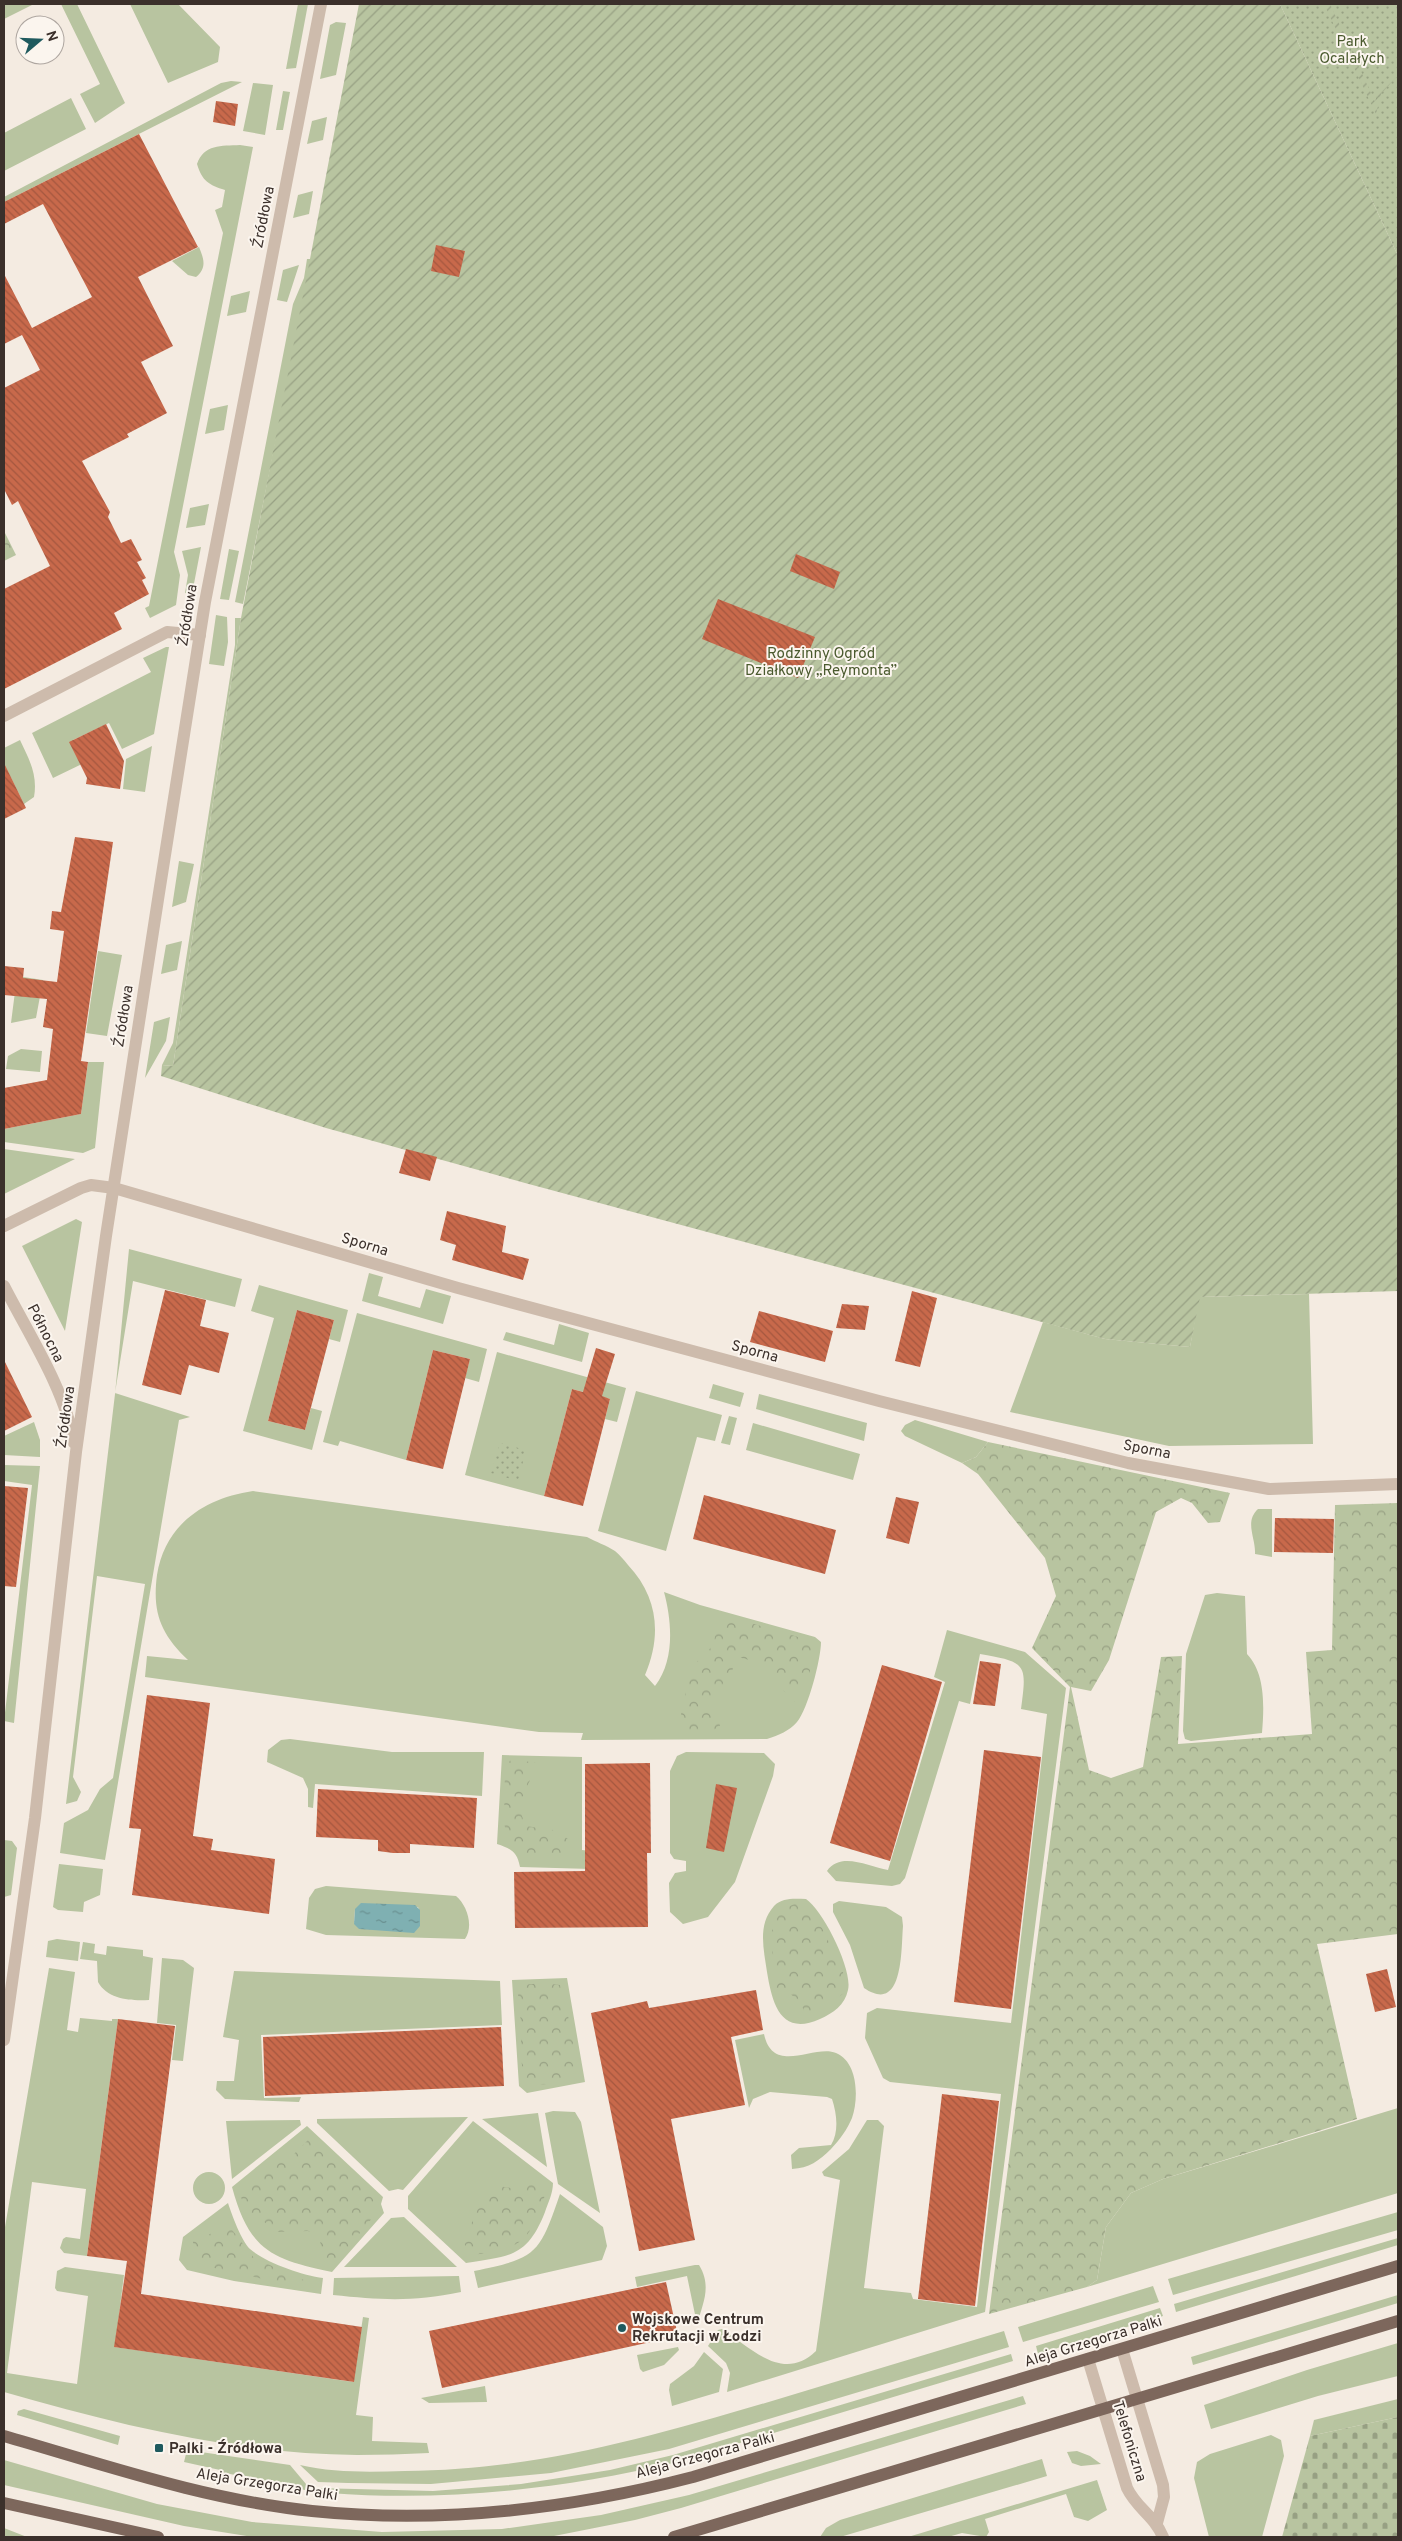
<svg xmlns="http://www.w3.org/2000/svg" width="1402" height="2541" viewBox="0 0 1402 2541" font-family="Overpass,sans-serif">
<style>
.grass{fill:#b8c4a0;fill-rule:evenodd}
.forest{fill:url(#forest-crowns)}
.cemetery{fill:url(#cemetery-stones)}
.park{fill:url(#park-dots)}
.garden{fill:url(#garden-furrows)}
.water{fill:url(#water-ripples)}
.building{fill:url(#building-back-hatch)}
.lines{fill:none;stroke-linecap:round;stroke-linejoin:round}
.minor{stroke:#cdbbac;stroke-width:12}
.tertiary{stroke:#cdbbac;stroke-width:12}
.primary{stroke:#7d675c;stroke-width:12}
.poi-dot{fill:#1f5a5e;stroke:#fbf5ee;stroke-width:2}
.labels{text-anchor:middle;stroke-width:4;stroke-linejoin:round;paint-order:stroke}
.park-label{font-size:15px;fill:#4a5a2e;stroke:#fbf5ee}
.street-label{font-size:15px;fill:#3b302b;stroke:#fbf5ee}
.poi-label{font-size:15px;font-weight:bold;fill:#3b302b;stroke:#fbf5ee;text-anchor:start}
</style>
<defs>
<pattern id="forest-crowns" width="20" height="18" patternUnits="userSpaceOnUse" patternTransform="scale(1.25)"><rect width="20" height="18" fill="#b8c4a0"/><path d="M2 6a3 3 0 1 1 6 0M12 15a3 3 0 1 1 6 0" fill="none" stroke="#97a083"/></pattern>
<pattern id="cemetery-stones" width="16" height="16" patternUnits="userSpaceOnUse" patternTransform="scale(1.25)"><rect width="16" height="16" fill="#b8c4a0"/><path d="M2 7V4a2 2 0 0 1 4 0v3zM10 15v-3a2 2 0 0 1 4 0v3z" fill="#97a083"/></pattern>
<pattern id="park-dots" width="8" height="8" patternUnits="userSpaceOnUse" patternTransform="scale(1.25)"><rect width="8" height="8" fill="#b8c4a0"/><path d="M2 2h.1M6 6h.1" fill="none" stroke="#97a083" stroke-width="1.8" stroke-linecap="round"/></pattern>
<pattern id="garden-furrows" width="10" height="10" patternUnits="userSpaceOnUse" patternTransform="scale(1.25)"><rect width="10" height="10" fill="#b8c4a0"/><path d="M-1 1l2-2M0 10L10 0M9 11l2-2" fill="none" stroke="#97a083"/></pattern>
<pattern id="water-ripples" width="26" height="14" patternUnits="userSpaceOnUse" patternTransform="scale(1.25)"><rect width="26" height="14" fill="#7fb0b2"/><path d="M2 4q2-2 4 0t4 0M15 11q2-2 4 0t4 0" fill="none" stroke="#699091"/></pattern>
<pattern id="building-back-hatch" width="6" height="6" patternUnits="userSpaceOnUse" patternTransform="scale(1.25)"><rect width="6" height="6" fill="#c8694b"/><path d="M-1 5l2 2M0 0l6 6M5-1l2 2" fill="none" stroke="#a4573f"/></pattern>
</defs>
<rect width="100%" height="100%" fill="#f4ebe1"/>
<!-- grass -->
<path class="grass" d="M4 4H34L4 19Z
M61 4H77L125 103 95 123 80 94 100 84Z
M130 4H178L220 47 218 62 168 83Z
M298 4H308L296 68 286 69Z
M336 22 346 23 336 75 320 79 330 25Z
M231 81 242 82 4 202V197L221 83Z
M253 83 273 85 265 135 243 131Z
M283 91 290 92 283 130H276Z
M71 98 86 129 4 171V133Z
M327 117 323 140 307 144 312 121Z
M240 145 253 147 174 552 180 575 176 605 150 618 145 608 149 606 223 233 215 210 222 207 225 190C209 185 202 181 197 164 204 144 221 146 240 145Z
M313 191 309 214 293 218 298 195Z
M199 247C204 259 207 268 196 277L188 275 172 261Z
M307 259H312L243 604 235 602 293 304 304 278Z
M299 265 287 302 277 300 283 270Z
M250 291 246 312 227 316 231 296Z
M228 405 224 430 205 434 210 409Z
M209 504 205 525 186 528 190 508Z
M201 547 192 594 185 593 188 575 182 551Z
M229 549 239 551 229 600 220 599Z
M216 615 227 617 228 642 224 666 209 664Z
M235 618H241L173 1066 162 1065 173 1043 235 645Z
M166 647H169L154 734 122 749 109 723 73 740 84 763 53 778 32 733 151 672 143 658Z
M20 740C29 759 38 775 34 797L24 804 8 772 4 774V748Z
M152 746 145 792 123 789 126 759Z
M179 861 194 864 186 902 172 907Z
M182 941 177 970 161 974 166 945Z
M98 951 122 955 107 1036 86 1033Z
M17 976 43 980 36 1018 11 1023Z
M170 1017 166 1041 145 1078 154 1022Z
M21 1049 42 1051 40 1072 6 1069 8 1056Z
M88 1062H104L95 1148 83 1153 4 1142V1129L81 1114Z
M4 1149 75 1159 4 1194Z
M76 1219 82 1222 65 1331 22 1246Z
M129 1249 242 1279 235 1307 133 1281 115 1393 190 1417 179 1420 105 1860 60 1853 64 1823 88 1810 100 1789 113 1778 145 1584 97 1576 73 1777 81 1792 77 1801 66 1804 115 1394Z
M369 1273 383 1277 378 1296 420 1308 426 1289 451 1296 443 1324 362 1301Z
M259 1285 348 1310 340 1342 329 1339 334 1320 297 1310 268 1421 305 1430 311 1408 322 1411 312 1450 243 1431 274 1318 251 1311Z
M1309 1294 1313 1444 1169 1446 1010 1412 1043 1322 1105 1339 1190 1347 1199 1297Z
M357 1313 487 1349 479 1382 465 1378 470 1359 433 1350 406 1460 340 1441 338 1446 323 1442Z
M559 1324 589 1333 582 1362 503 1340 506 1332 554 1345Z
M497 1352 626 1388 617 1422 605 1419 610 1399 572 1389 544 1496 465 1475Z
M713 1384 744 1393 740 1407 709 1398Z
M636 1391 722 1415 715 1441 697 1437 666 1551 598 1531Z
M759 1394 867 1423 864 1441 756 1409Z
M729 1416 737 1418 730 1445 721 1443Z
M915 1420 988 1442 976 1457 962 1463 905 1436 901 1431 905 1425Z
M34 1422 40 1440V1457L4 1455V1436Z
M753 1423 860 1454 853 1480 746 1450Z
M4 1465 40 1466 14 1723 4 1721 32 1485 4 1481Z
M253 1491 587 1537C596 1542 606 1545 615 1551 620 1555 624 1560 628 1565 658 1597 662 1635 645 1675L655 1686C675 1660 672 1622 664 1592L700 1605 815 1637 821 1642C821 1659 808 1709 797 1722 789 1731 779 1735 767 1739L581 1740 583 1733 539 1732 145 1677 147 1656 188 1660C161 1634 152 1613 157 1575 165 1524 205 1498 253 1491Z
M1258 1509H1272V1557L1255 1554C1256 1538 1244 1522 1258 1509Z
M1217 1593 1245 1596 1247 1654C1266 1674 1264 1708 1262 1733L1191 1741 1185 1739 1183 1731 1186 1654 1205 1595Z
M947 1630 1025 1652 1066 1688 985 2312 727 2392 730 2373 726 2363 708 2346 718 2330 722 2329C751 2348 783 2383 816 2351L840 2180 824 2176 822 2172 849 2149 867 2120H878L884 2126 864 2288 911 2293 913 2299 977 2307 1001 2094 890 2082 883 2078 865 2038 867 2013 877 2008 1011 2023 1047 1714 1021 1709C1027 1664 1027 1662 980 1654L970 1704 959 1701 905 1878 900 1884 892 1886 836 1881 827 1871C841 1851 869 1867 888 1870L945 1682 934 1677Z
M290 1739 392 1752H484L482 1796 315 1784 313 1808 308 1807V1789L303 1778 267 1762 268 1750 281 1740Z
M686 1752 764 1753 775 1764 773 1776 735 1882 708 1917 683 1924 670 1912 669 1883 675 1873 686 1871V1861L674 1859 670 1853V1771L677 1756Z
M502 1755 582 1757V1850L590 1851 591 1869 520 1867C517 1852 512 1849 497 1844Z
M4 1840 12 1841 17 1848 11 1895 4 1897Z
M59 1864 103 1869 100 1895 84 1902 83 1912 58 1910 53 1907Z
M326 1886 456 1896C467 1905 474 1926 465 1939L326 1935 306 1929 309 1898 315 1889ZM418 1907 420 1913 354 1924 355 1909Z
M806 1899C823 1910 853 1970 848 1990 845 2005 833 2013 820 2019 780 2037 772 2002 767 1972 764 1950 757 1925 774 1906 783 1897 795 1899 806 1899Z
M839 1901 886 1907 902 1917 903 1926C901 1949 904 2015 864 1988L850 1945 833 1912V1904Z
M57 1939 80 1942 78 1961 46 1957 48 1941Z
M83 1942 95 1944 94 1953 106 1955 107 1946 143 1950V1956L153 1958 149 2000C132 2001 108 2000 98 1982L97 1961 80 1959Z
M162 1958 183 1960 194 1968 183 2061 172 2060 176 2025 157 2023Z
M49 1968 75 1972 67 2030 78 2032 80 2018 112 2021V2019H118L87 2256 64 2253 60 2248 63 2239 66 2237 80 2239 86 2189 32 2182 7 2373 77 2384 88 2296 57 2291 55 2288 57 2271 65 2267 124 2275 115 2347 353 2382 363 2317 369 2318 356 2415 373 2417 372 2441 427 2443 429 2453C405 2454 381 2455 357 2455 237 2454 119 2425 4 2392V2233Z
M234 1971 500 1981 502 2025 261 2035 264 2098 301 2097 299 2102 225 2099 216 2090 217 2081H234L239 2040 223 2037Z
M567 1978 585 2082 527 2093 519 2086 512 1980Z
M764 2034C773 2076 814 2044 836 2053 858 2062 859 2098 852 2118 847 2130 840 2139 831 2149 819 2161 809 2168 792 2169L791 2155 799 2148 831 2145C839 2132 837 2114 832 2099L827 2097 770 2092 753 2099 749 2108 735 2040Z
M1398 2108V2193L1087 2287 1097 2280 1106 2227 1131 2193 1163 2179Z
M553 2111 575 2112 581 2122 600 2213 558 2184 545 2113Z
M538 2113 547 2167 482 2119Z
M468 2117 403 2190 398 2189 389 2191 317 2123V2119Z
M300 2120 301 2125 232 2179 226 2121Z
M473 2121 553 2183C553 2193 548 2203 545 2212 527 2258 509 2256 466 2263L408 2209V2196Z
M307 2126 383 2197 381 2204 384 2213 332 2272C271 2259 249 2250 232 2187Z
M193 2188a16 16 0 1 1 32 0a16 16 0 1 1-32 0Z
M560 2194 603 2227 607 2246 602 2260 478 2288 474 2271C537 2258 539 2255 560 2194Z
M228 2203C232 2215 241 2240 250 2249 266 2263 302 2275 323 2278L321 2294 234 2281 187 2270 179 2260 183 2237Z
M1398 2212V2230L1173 2295 1168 2279Z
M404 2217 457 2267H344L391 2218Z
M1398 2238V2245L1176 2312 1174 2304Z
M695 2265H699C712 2286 703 2303 697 2324L687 2276 637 2287 635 2277Z
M459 2276 461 2292C413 2302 381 2300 333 2295L334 2278Z
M1153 2286 1159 2302 1023 2342 1018 2327Z
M1398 2295V2303L1193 2365 1191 2357Z
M1160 2308 1163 2316 1038 2354 1036 2346Z
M1004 2331 1009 2347 669 2449 551 2473 431 2484 348 2483 318 2482 300 2465C334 2473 370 2472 405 2471 536 2470 647 2438 772 2401 849 2378 926 2354 1004 2331Z
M1398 2343V2376L1318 2396 1211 2429 1204 2405 1307 2370Z
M678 2347 679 2350 664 2365 643 2372 640 2369 637 2355Z
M704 2352 723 2369 719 2392 672 2406 669 2390 670 2384 694 2366Z
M1011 2354 1013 2361 677 2462C563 2489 447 2502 329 2493L328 2495 221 2472 220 2470 184 2462 187 2450 290 2465 306 2484 316 2488 433 2491 521 2484 610 2470 673 2455Z
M485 2386 487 2402 429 2403 421 2398Z
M1023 2396 1026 2404 681 2508 635 2520 549 2537H253L184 2526 4 2485V2460L157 2504 252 2522 382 2532 502 2529 601 2515 689 2495Z
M1398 2399V2417L1310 2436 1314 2420Z
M24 2409 120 2436 118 2445 17 2415 18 2411Z
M1271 2435 1281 2440 1284 2456 1262 2537H1209L1194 2478 1197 2462 1210 2454Z
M1077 2451 1090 2456 1101 2464 1081 2466 1072 2463 1067 2452Z
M1042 2459 1047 2476 840 2537H820L826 2528 840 2520Z
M1097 2480 1107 2510 1088 2521 1074 2517 1066 2494 985 2519 989 2532 986 2537 962 2533 948 2537H908Z
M4 2528 27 2537H4Z"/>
<!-- forest -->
<path class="forest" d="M4 531 16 555 4 561Z
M988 1442 1230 1493 1220 1522 1208 1523 1192 1503 1181 1498 1156 1512 1109 1660 1091 1691 1071 1687 1089 1770 1111 1778 1143 1767 1161 1657 1182 1656 1178 1744 1312 1734 1306 1652 1332 1650 1335 1505 1398 1503V1934L1317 1944 1357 2119 1163 2179 1131 2193 1106 2227 1097 2280 1087 2287 989 2314 1070 1687 1032 1648 1056 1596 1045 1558 978 1474 962 1463 976 1457Z
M734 1618 798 1637 813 1644C814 1665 807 1686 795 1702L753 1661 738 1657 727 1682 708 1708 718 1716 720 1726 711 1732 678 1729 691 1666C711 1652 714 1646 718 1622Z
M511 1759 536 1763C531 1788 512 1799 526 1826L553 1830 570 1840 559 1856 530 1858 509 1839 504 1824 505 1769Z
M797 1903 814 1911 843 1972 844 1993 815 2015 804 2012 801 2002 789 1993 776 1995 771 1934 780 1910Z
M542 1983 560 1985C565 2008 585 2064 569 2082L528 2086 524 2082 521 2057V2023L518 1995 523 1985Z
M308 2140 318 2143 373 2198V2217L332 2267 317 2262 321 2252 320 2237 308 2231 277 2232 263 2221 245 2215 239 2187 268 2166 289 2159Z
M528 2176 542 2181 548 2187C529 2239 529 2248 471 2255L464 2243 482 2196 498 2186 518 2189Z
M229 2226 254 2258 315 2285 299 2287 210 2267 194 2259 193 2241Z"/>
<!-- cemetery -->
<path class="cemetery" d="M1398 2417V2537H1282L1310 2436Z"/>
<!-- park -->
<path class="park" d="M1280 4H1398V256Z
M500 1443 526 1450 518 1481 491 1473Z"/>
<!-- garden -->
<path class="garden" d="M359 4H1280L1398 256V1291L1200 1297 1190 1347 1105 1339 525 1183 326 1128 161 1076 162 1065 173 1066 241 618Z
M1324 4H1330L1375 102 1379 88 1398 70V75L1381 94 1376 114Z"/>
<!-- water -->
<path class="water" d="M361 1903 415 1905 420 1910V1926L414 1933 359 1929 354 1924 355 1909Z"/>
<!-- building -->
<path class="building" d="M216 101 238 104 235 126 213 122Z
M139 134 198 247 138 277 173 346 141 362 167 413 127 434 129 437 82 461 110 512 108 517 121 543 131 539 142 560 137 562 146 578 142 580 149 594 114 613 122 629 4 689V589L50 566 18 501 12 505 4 489V388L40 370 22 335 4 344V274L32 328 92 297 43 204 4 224V202Z
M436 245 465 251 459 277 431 271Z
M796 554 840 572 834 589 790 571Z
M718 599 815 637 798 678 702 639Z
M106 724 124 761 120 789 86 784 87 778 69 742Z
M4 763 26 808 4 819Z
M75 837 113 842 81 1061 88 1062 81 1114 4 1129V1088L47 1080 53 1029 43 1027 47 999 4 995V966L24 968 23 978 57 982 64 931 50 929 52 911 61 912Z
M406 1149 437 1157 430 1181 399 1173Z
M447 1211 506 1226 502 1252 529 1259 523 1280 452 1260 456 1245 440 1240Z
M165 1290 206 1300 200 1326 229 1333 219 1373 189 1365 181 1395 142 1385Z
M912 1291 937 1298 920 1367 895 1361Z
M842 1304 869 1306 865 1330 836 1328Z
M297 1310 334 1320 305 1430 268 1421Z
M759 1311 833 1331 825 1362 750 1342Z
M596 1348 615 1354 602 1396 610 1399 583 1506 544 1496 572 1389 583 1392Z
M433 1350 470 1359 443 1469 406 1460Z
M4 1360 32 1417 4 1431Z
M4 1486 28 1488 16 1587 4 1586Z
M704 1495 836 1530 825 1574 693 1539Z
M896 1497 919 1502 909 1544 886 1538Z
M1275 1518 1334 1519 1333 1553 1274 1552Z
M980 1661 1001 1664 995 1706 973 1704Z
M882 1665 942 1682 890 1861 830 1843Z
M147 1695 210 1703 193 1836 213 1839 211 1850 275 1859 269 1914 132 1895 141 1829 129 1828Z
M984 1750 1041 1757 1011 2009 954 2002Z
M650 1763 651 1853H647L648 1927 515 1928 514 1872 585 1871V1764Z
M716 1784 737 1788 724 1852 706 1848Z
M318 1789 477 1798 474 1848 410 1844V1853H393L378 1851V1840L316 1837Z
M1387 1969 1396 2007 1375 2012 1366 1974Z
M756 1990 763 2030 731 2037 745 2105 671 2119 695 2240 639 2251 591 2013 647 2001 649 2008Z
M118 2019 175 2026 141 2294 362 2327 354 2382 114 2347 127 2261 87 2256Z
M501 2027 504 2086 265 2096 263 2037Z
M942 2094 999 2101 975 2306 918 2299Z
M666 2282 678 2336 442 2388 429 2331Z"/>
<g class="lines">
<!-- minor -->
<path class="minor" d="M4 716 167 632 200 635
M4 1226 81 1188 91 1185 114 1188 458 1288 879 1401 1128 1463 1269 1489 1398 1484"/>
<!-- tertiary -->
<path class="tertiary" d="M4 1286C28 1333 66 1391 74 1443
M4 2040 35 1818 76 1452 106 1236 159 893 205 602 321 4
M1122 2349 1163 2485 1164 2497 1157 2523
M1088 2359 1127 2488C1137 2509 1154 2515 1163 2537"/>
<!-- primary -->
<path class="primary" d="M4 2436C105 2465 206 2500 312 2511 439 2524 570 2509 693 2477L1398 2266
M4 2503 158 2537
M674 2537 1398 2321"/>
</g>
<!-- markers -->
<g class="poi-dot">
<circle cx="622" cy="2328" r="5"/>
<rect x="154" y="2443" width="10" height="10" rx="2.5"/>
</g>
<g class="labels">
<!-- park labels -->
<g class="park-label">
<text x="1352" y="46">Park<tspan x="1352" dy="17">Ocalałych</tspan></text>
<text x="821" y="658">Rodzinny Ogród<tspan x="821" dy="17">Działkowy „Reymonta”</tspan></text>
</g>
<!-- street labels -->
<g class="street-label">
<text transform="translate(263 217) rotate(-79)" y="5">Źródłowa</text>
<text transform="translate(187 615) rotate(-81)" y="5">Źródłowa</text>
<text transform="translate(123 1016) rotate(-81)" y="5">Źródłowa</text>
<text transform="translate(365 1244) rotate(17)" y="5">Sporna</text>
<text transform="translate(46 1333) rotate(63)" y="5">Północna</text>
<text transform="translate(755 1351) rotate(15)" y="5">Sporna</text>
<text transform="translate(65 1417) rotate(-82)" y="5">Źródłowa</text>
<text transform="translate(1147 1449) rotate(11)" y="5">Sporna</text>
<text transform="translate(1093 2341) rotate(-17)" y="5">Aleja Grzegorza Palki</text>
<text transform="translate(1130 2441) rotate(73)" y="5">Telefoniczna</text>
<text transform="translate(705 2455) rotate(-15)" y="5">Aleja Grzegorza Palki</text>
<text transform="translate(267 2484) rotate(9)" y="5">Aleja Grzegorza Palki</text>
</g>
<!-- poi labels -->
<g class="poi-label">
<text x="632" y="2324">Wojskowe Centrum<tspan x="632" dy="17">Rekrutacji w Łodzi</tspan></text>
<text x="169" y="2453">Palki - Źródłowa</text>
</g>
</g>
<!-- border -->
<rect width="1402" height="2541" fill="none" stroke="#3b302b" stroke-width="10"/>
<!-- north arrow -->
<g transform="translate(40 40) rotate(71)"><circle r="24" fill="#fbf5ee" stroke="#aea6a0"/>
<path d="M0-4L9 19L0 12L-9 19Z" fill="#1f5a5e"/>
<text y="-8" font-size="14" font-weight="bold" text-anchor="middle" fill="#3b302b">N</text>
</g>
</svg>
